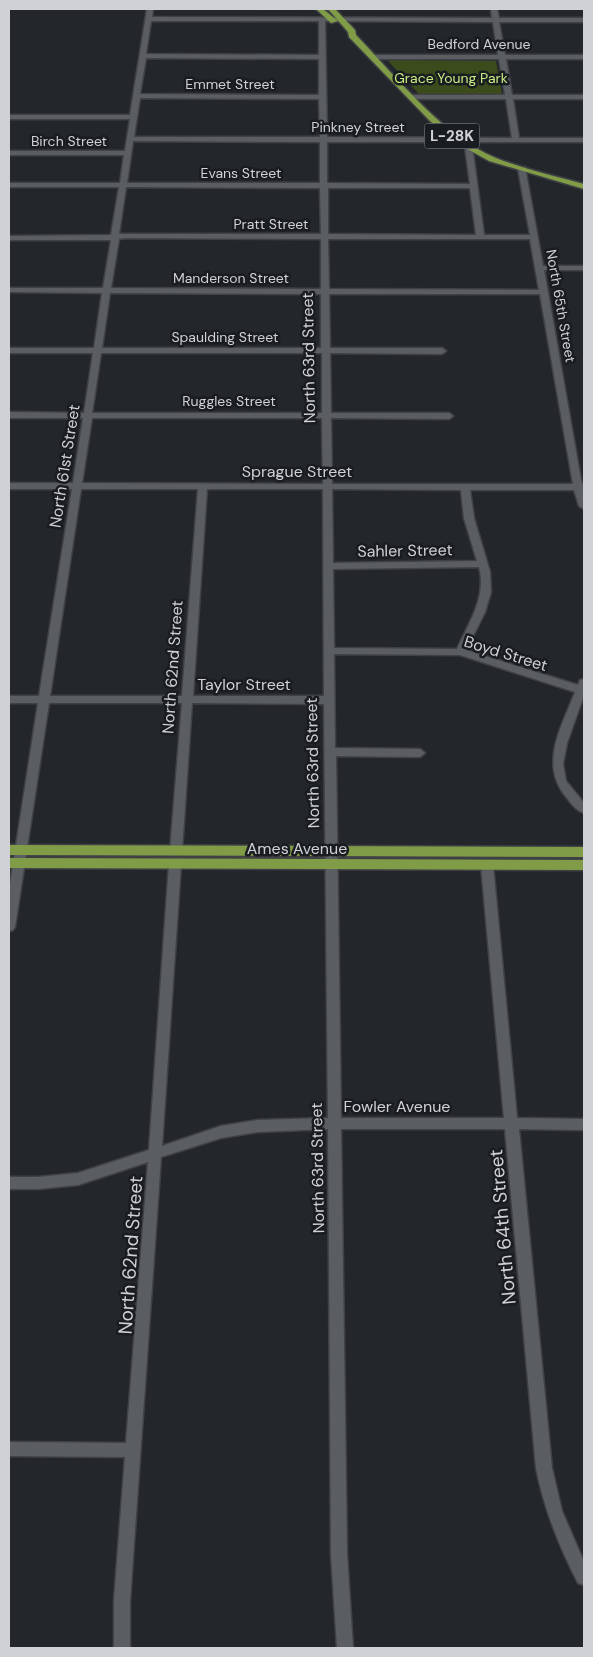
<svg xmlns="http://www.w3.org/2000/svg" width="593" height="1657" viewBox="0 0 593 1657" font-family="'DM Sans',sans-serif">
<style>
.green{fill:#3c4b1c}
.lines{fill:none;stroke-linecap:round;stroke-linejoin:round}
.minor-casing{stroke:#3f4145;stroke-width:3}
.primary-casing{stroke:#3f4145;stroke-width:3}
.minor{fill:#5a5e63;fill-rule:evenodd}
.primary{fill:#819c46;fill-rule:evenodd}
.labels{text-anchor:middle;stroke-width:5;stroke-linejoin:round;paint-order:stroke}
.far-street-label{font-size:14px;fill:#cfd1d5;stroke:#191c21}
.far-park-label{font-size:14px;fill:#c9ec85;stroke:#191c21}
.shield{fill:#191c21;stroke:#989b9f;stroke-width:1}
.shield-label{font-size:15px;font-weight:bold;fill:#cfd1d5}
.street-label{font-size:16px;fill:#cfd1d5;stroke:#191c21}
.near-street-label{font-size:19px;fill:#cfd1d5;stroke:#191c21}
</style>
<rect width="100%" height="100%" fill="#23262b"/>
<!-- green -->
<path class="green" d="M392 60 496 61 502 94H419L388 61Z"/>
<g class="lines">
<!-- minor casing -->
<g class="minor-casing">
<path id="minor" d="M147 9H153L152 17 492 18 491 9H497L499 18H584V22H499L505 55H584V59H506L512 95H584V99H513L519 138H584V142H327V183L470 184 465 147 472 145 484 235H530L518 169 525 167 543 266H584V270H544L581 480 582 484H584V509L579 506 574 490H470L474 518 490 572 491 592 485 612 466 650 578 685 580 680 584 679V695L567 743 563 764 566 781 584 803V813C577 811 571 804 567 798 538 764 562 727 575 692L460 655 334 654 335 748 420 749 425 753 420 757 336 756 341 1118H504L481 865 483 862H491L493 865 517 1118 584 1119V1130L519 1129 552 1468 562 1511 584 1562V1585L578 1583C559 1546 544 1509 536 1468L505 1129H341L347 1554 353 1648H337L331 1554 328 1129 258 1132 221 1138 161 1157 130 1601V1648H114V1601L125 1457 9 1456V1442L126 1443 148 1162 78 1185 38 1189H9V1177H38L78 1173 149 1150 169 864 171 861H179L181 864 162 1146 221 1126 258 1120 328 1118 324 704 192 703 182 851 176 855 170 851 182 703H49L15 927 13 930 9 931V891L38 703H9V696H39L72 489H9V483H73L83 418H9V412L84 413 93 353H9V348H94L102 293 9 292V288H103L111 240H9V236L111 235 119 187H9V183H120L124 155H9V151H125L130 119H9V115H130ZM151 21H319V55L146 54ZM325 21 493 22 498 55H374L371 57 374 59H499L505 95H412L409 97 412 99H506L512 138 327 137ZM146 58 319 59V95L140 94ZM140 98 319 99 320 137H134ZM133 141 320 142V183H127ZM126 187 320 188 321 234H119ZM328 188H470L476 235 328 234ZM125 238 321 239V289L111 288 119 239ZM328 239H530L539 290 329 289ZM110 293 321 294V348H102ZM329 294H540L573 484H332L331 418 449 419 453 416 449 413H331L330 353 442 354 446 351 442 348H330ZM101 353H322V413H92ZM92 418H322L323 484 82 483ZM81 489H198L182 696H50ZM207 489H323L324 696H193ZM332 489 461 490 464 518 477 561 333 563ZM479 567C487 596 469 623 457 649L334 648 333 569Z"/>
</g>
<!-- primary casing -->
<g class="primary-casing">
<path id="primary" d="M316 9H323L338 21 331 23Z
M328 9H335L355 30 356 35C395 75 443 137 496 158 524 169 555 176 584 184V189L489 161 455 142 430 121 349 37 348 32Z
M9 845 584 847V857L9 855Z
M9 858 584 860V870L9 868Z"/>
</g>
<!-- minor -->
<use href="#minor" class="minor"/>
<!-- primary -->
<use href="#primary" class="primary"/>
</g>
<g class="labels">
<!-- far-street labels -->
<g class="far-street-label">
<text x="479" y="49">Bedford Avenue</text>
<text x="230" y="89">Emmet Street</text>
<text x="358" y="132">Pinkney Street</text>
<text x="69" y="146">Birch Street</text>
<text x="241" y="178">Evans Street</text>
<text x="271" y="229">Pratt Street</text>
<text x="231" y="283">Manderson Street</text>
<text transform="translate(561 306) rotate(80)" y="5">North 65th Street</text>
<text x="225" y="342">Spaulding Street</text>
<text x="229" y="406">Ruggles Street</text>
</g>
<!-- far-park labels -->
<g class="far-park-label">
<text x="451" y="83">Grace Young Park</text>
</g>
<!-- shield labels -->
<rect class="shield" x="424.5" y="123.5" width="55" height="25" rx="4"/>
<g class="shield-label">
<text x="452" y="141">L-28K</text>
</g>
<!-- street labels -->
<g class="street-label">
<text transform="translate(308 358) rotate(-91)" y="6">North 63rd Street</text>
<text transform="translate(64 466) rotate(-81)" y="6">North 61st Street</text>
<text x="297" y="477">Sprague Street</text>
<text transform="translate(405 550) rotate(-1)" y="6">Sahler Street</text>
<text transform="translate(506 653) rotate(17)" y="6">Boyd Street</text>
<text transform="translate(172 667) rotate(-86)" y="6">North 62nd Street</text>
<text x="244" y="690">Taylor Street</text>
<text transform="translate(312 763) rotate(-91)" y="6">North 63rd Street</text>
<text x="297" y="854">Ames Avenue</text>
<text x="397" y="1112">Fowler Avenue</text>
<text transform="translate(317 1168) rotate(-91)" y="6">North 63rd Street</text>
</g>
<!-- near-street labels -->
<g class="near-street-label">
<text transform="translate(502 1227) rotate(-95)" y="7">North 64th Street</text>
<text transform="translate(130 1255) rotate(-86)" y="7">North 62nd Street</text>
</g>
</g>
<!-- border -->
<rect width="593" height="1657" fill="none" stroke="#cfd1d5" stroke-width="20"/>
</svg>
